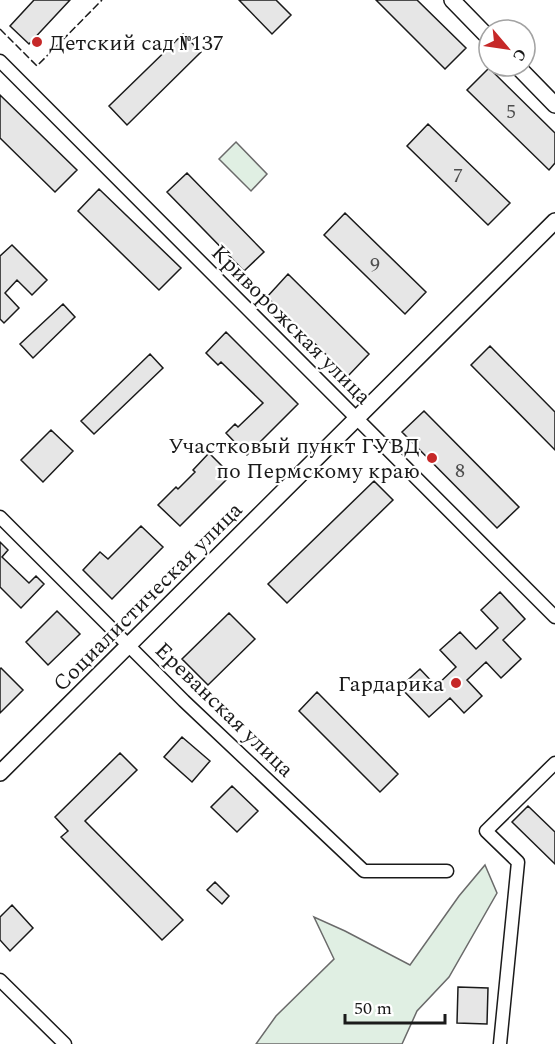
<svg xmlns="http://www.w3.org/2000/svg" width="555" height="1044" viewBox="0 0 555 1044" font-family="Spectral,serif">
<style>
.green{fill:#e0efe3;stroke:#6a6a6a;stroke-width:1.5}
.building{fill:#e6e6e6;stroke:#1a1a1a;stroke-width:1.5}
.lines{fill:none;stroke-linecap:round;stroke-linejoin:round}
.minor-casing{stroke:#1a1a1a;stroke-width:15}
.tertiary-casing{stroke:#1a1a1a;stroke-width:18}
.minor{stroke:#fff;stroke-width:12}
.tertiary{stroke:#fff;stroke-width:15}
.fence{stroke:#1a1a1a;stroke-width:1.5;stroke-dasharray:8 3;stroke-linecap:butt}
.poi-dot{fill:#c62828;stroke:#fff;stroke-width:2}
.labels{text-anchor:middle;stroke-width:4.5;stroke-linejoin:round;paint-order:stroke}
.number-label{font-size:20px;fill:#4d4d4d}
.poi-label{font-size:22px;fill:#1a1a1a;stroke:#fff;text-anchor:end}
.street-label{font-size:22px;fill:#1a1a1a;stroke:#fff}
</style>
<rect width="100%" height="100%" fill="#fff"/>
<!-- green -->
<path class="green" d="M236 142 267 174 251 191 219 159Z
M485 865 497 893 449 977 417 1011 402 1044H256L276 1016 334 959 314 917 345 931 410 965 459 896Z"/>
<!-- building -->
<path class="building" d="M34 0H70L29 44 10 26Z
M239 0H276L291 15 272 34Z
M376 0H417L466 48 445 69Z
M183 34 201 52 127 125 109 106Z
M489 68 555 133V163L549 170 467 90Z
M0 95 77 170 55 192 0 138Z
M428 124 510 203 488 225 407 146Z
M187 173 264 252 244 271 167 192Z
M99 189 181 268 159 290 78 211Z
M345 213 426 292 405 314 324 235Z
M12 245 47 280 32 295 17 280 5 293 19 308 4 323 0 319V256Z
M288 274 369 354 348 376 267 297Z
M63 304 75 317 33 358 20 344Z
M226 332 298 404 247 455 226 433 235 424 238 427 263 403 221 362 218 365 206 353Z
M490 346 555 412V450L471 365Z
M150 354 163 368 94 434 81 421Z
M424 411 519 507 497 528 402 432Z
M51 430 73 451 43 482 21 460Z
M209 453 231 475 180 526 158 505 176 487 178 489 195 472 193 470Z
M374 481 393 500 287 603 268 584Z
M141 526 163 547 112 599 83 570 100 552 108 559Z
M0 542 8 550 2 557 29 583 36 576 44 584 21 608 0 587Z
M500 592 525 619 503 640 521 659 501 678 486 662 467 680 482 696 464 713 450 698 429 717 400 687 420 669 436 686 456 667 440 650 460 632 476 649 498 628 481 610Z
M57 611 80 634 48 665 26 642Z
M229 613 255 639 208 685 182 659Z
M1 668 23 690 0 713V669Z
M317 692 398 774 380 792 299 711Z
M182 737 210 761 192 782 164 757Z
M120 753 137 770 85 821 183 920 162 940 61 837 68 831 55 817Z
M232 786 258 811 237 832 211 807Z
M528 806 555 832V864L512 822Z
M215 882 229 896 222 904 207 890Z
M12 905 33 928 10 951 0 940V917Z
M458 987 488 988 487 1024 457 1023Z"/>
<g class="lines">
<!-- minor casing -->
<g class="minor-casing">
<path id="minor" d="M0 61 555 617
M0 517 184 701 364 871H447
M0 980 65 1044
M500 1044 518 862 486 831 555 763"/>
</g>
<!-- tertiary casing -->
<g class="tertiary-casing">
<path id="tertiary" d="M452 0 489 38
M517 66 555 105
M0 773 555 221"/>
</g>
<!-- minor -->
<use href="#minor" class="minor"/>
<!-- tertiary -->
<use href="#tertiary" class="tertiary"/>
<!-- fence -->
<path class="fence" d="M0 29 37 66 102 0"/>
</g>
<!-- markers -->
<g class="poi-dot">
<circle cx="37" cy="42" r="6"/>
<circle cx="432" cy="458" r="6"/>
<circle cx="456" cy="683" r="6"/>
</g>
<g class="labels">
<!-- number labels -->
<g class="number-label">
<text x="511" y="118">5</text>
<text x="458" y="182">7</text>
<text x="375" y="271">9</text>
<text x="460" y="477">8</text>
</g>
<!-- poi labels -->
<g class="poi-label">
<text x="49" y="50" text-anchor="start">Детский сад №137</text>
<text x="420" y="453">Участковый пункт ГУВД<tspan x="420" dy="25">по Пермскому краю</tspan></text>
<text x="444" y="691">Гардарика</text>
</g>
<!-- street labels -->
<g class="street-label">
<text transform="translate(292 324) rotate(45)" y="8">Криворожская улица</text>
<text transform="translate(147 596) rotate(-45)" y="8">Социалистическая улица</text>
<text transform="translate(225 709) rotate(44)" y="8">Ереванская улица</text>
</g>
</g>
<!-- north arrow -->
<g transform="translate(507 48) rotate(119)"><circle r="28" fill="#ffffff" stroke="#a3a3a3" stroke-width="1.5"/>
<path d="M0-4.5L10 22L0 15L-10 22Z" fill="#c62828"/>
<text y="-9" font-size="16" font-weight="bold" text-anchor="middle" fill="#1a1a1a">С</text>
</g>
<!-- scale -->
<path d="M345 1014v9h100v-9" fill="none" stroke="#1a1a1a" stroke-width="3"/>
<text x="354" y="1014" font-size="18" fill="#1a1a1a" stroke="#ffffff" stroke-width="4.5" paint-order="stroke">50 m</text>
</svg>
